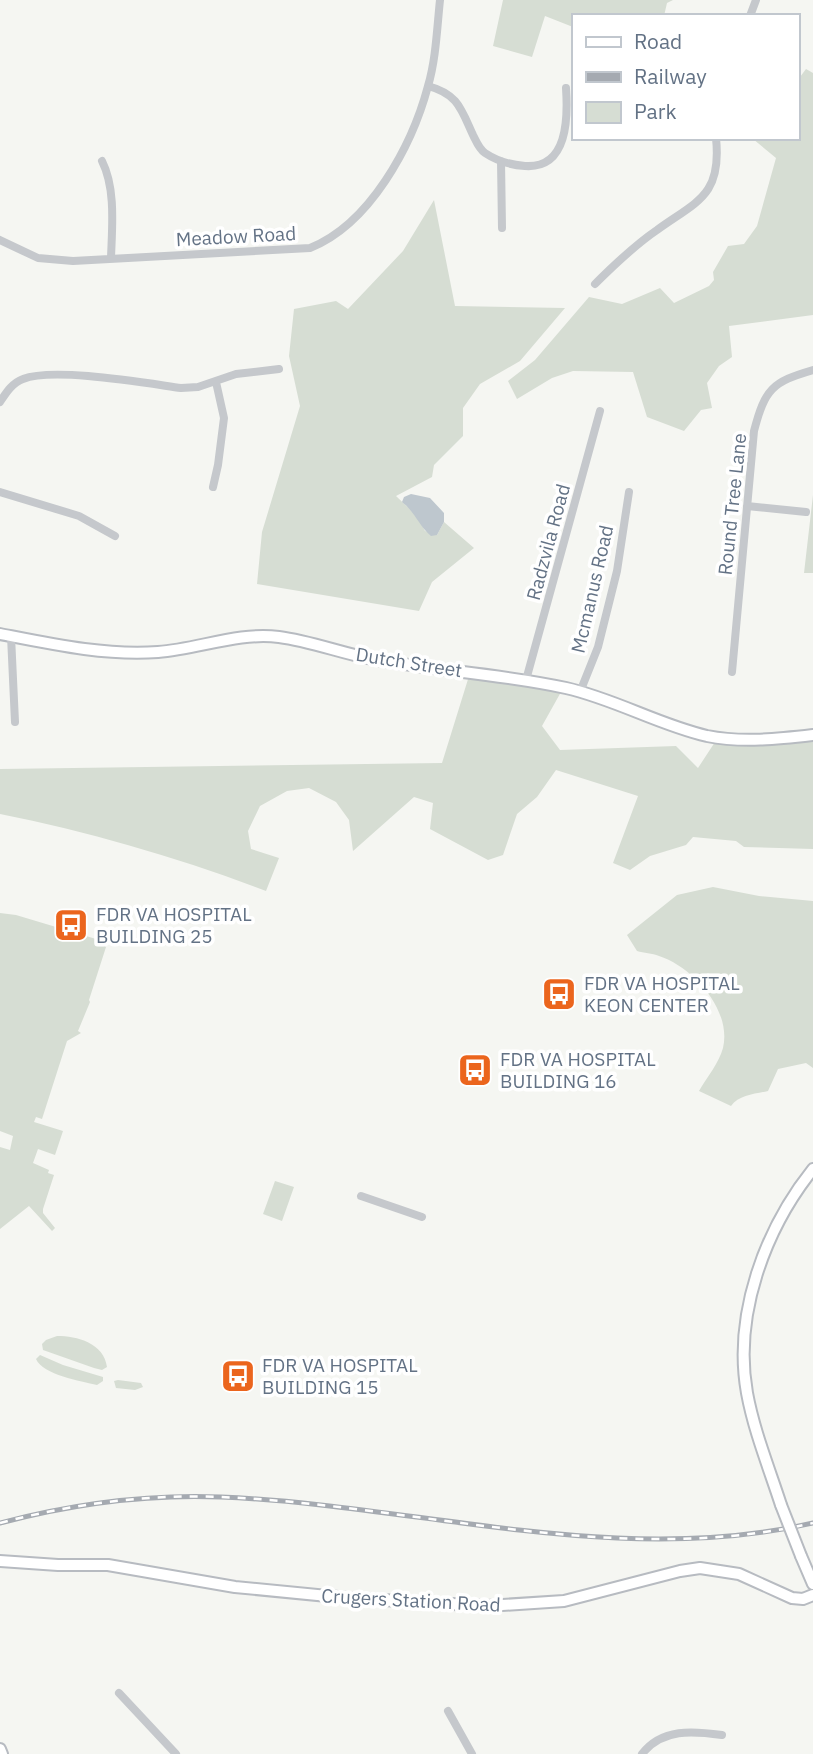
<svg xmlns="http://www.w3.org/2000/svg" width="813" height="1754" viewBox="0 0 813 1754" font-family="'IBM Plex Sans',sans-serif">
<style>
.green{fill:#d6ddd3}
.water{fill:#bec7ce}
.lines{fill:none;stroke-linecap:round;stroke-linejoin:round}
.secondary-casing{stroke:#b7bbc1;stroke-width:14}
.street{stroke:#c5c8cc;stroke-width:8}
.secondary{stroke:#fff;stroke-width:10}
.rail-casing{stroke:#a5aab1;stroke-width:5}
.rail{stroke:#fff;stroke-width:2.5;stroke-dasharray:8;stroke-linecap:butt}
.secondary-bridge-casing{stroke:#b7bbc1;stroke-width:14;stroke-linecap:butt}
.secondary-bridge{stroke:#fff;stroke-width:10}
.labels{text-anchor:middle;stroke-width:7;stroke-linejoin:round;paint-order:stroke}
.street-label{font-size:19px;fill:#637285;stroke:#fff}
.poi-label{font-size:19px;fill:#637285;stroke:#fff;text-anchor:start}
</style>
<rect width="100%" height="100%" fill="#f5f6f2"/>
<!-- green -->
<path class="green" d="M503 0H673L667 3 664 16H573V27L545 16 532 57 493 46Z
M806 69 813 73V315L729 326 732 357 719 366 707 383 712 408 701 410 684 431 647 417 633 372 573 371 552 378 517 399 508 381 535 360 589 297 622 304 660 288 674 303 709 286 714 280 713 272 728 246 744 244 757 226 776 158 753 139 797 138V81Z
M434 200 455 306 565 308 520 361 480 384 463 408V436L434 465 432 477 396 496 418 517 425 531 437 535 444 522 474 548 432 582 419 611 257 584 262 532 300 406 289 356 294 309 336 301 348 309 403 251Z
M813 495V573H804Z
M469 676 561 692 542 726 560 750 676 746 698 768 715 742 756 745 813 740V849L744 847 736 841 693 837 686 845 650 856 630 870 613 863 638 796 556 770 537 797 517 814 503 855 488 860 430 829 433 803 414 797 353 851 349 820 336 802 309 788 287 791 260 806 248 831 251 849 279 858 266 891C180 858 90 832 0 814V769L442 763Z
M713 887 759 896 813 901V1068L806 1063 778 1069 768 1091C755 1094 739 1095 731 1106L699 1091C707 1077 719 1063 723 1048 732 1010 693 967 659 956 652 953 644 953 637 951L627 935 677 895Z
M0 913 16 915 96 939 106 947 89 1000 90 1002 78 1031 81 1033 67 1041 42 1119 36 1117 34 1122 63 1131 55 1155 38 1149 33 1163 49 1170 48 1173 54 1175 43 1209V1213L55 1228 52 1231 29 1206 0 1229V1147L10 1150 13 1136 0 1131Z
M275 1181 294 1187 282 1221 263 1214Z
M57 1336C77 1336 104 1343 107 1367L102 1370 94 1368 43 1350 42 1344 46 1340Z
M40 1355 63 1365 103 1377V1381L97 1385C81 1381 43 1375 36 1359Z
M118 1380 141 1383 143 1387 135 1390 116 1388 114 1381Z"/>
<!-- water -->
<path class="water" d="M411 494 430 498 444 513V522L437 535 431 536C419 526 415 512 402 502L404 497Z"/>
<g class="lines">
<!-- secondary casing -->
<g class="secondary-casing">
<path id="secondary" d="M0 634C51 644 106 656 158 652 199 649 237 632 279 637 310 641 341 653 372 659 437 671 502 674 566 688 615 699 659 725 707 736 742 743 778 739 813 735
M781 1505C769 1468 754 1431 747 1393 733 1315 765 1229 813 1169
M801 1556 813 1584
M0 1561 58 1565H108L235 1587 348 1598 487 1606 564 1601 680 1571 700 1568 739 1574 792 1598 803 1599 813 1595
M0 1749 2 1754"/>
</g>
<!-- street -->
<path class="street" d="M750 16 756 0
M428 86C458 94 461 109 473 135 476 141 479 149 485 153 497 161 511 165 525 166 568 169 568 118 566 88
M102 161C116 189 112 227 111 258
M501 161 502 228
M0 240 38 258 73 261 310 248C370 224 412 146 428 86 436 59 437 28 440 0
M595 284C614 265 635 245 657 230 697 201 722 196 716 138
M0 402C6 393 12 383 23 379 53 367 145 383 181 388L198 387 236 374 279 369
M213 487 218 465 224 418 216 382
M0 492 79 516 115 536
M747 506 806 512
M11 636 15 722
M732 672 754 431C765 389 772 382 813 370
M526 680 600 411
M580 692 598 647 617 571 629 492
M361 1196 422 1217
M119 1693 176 1754
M448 1711 472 1754
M642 1754C662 1728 693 1731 722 1735"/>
<!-- secondary -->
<use href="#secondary" class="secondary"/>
<!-- rail casing -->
<g class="rail-casing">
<path id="rail" d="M0 1523C72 1504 146 1494 221 1497 418 1505 617 1568 813 1523"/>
</g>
<!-- rail -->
<use href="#rail" class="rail"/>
<!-- secondary-bridge casing -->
<g class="secondary-bridge-casing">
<path id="secondary-bridge" d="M781 1505 801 1556"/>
</g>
<!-- secondary-bridge -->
<use href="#secondary-bridge" class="secondary-bridge"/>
</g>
<!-- icons -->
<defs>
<g id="bus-square" transform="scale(1.75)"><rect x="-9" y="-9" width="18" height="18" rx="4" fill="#eb651d" stroke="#fff"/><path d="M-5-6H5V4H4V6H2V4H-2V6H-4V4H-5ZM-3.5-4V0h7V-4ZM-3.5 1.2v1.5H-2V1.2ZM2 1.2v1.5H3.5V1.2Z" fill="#fff"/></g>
</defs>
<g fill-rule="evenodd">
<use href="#bus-square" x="71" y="925"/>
<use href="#bus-square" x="559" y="994"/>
<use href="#bus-square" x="475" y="1070"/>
<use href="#bus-square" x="238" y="1376"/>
</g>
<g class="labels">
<!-- street labels -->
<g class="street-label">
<text transform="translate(236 236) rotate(-3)" y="7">Meadow Road</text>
<text transform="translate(732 504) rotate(-84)" y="7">Round Tree Lane</text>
<text transform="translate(548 542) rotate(-75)" y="7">Radzvila Road</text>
<text transform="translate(592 589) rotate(-77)" y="7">Mcmanus Road</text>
<text transform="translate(409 662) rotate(9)" y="7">Dutch Street</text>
<text transform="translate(411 1600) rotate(3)" y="7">Crugers Station Road</text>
</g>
<!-- poi labels -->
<g class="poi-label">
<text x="96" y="921">FDR VA HOSPITAL<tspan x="96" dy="22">BUILDING 25</tspan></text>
<text x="584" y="990">FDR VA HOSPITAL<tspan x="584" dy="22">KEON CENTER</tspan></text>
<text x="500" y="1066">FDR VA HOSPITAL<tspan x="500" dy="22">BUILDING 16</tspan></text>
<text x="262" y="1372">FDR VA HOSPITAL<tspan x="262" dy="22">BUILDING 15</tspan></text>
</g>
</g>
<!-- legend -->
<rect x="572" y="14" width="228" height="126" fill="#ffffff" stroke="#c1c7ce" stroke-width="2"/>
<rect x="586" y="37" width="35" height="10" fill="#ffffff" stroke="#c1c7ce" stroke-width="2"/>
<text x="634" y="49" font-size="21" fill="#637285">Road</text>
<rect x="586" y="72" width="35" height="10" fill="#a5aab1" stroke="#c1c7ce" stroke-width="2"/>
<text x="634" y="84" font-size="21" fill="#637285">Railway</text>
<rect x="586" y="102" width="35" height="21" fill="#d6ddd3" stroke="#c1c7ce" stroke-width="2"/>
<text x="634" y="119" font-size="21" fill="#637285">Park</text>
</svg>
